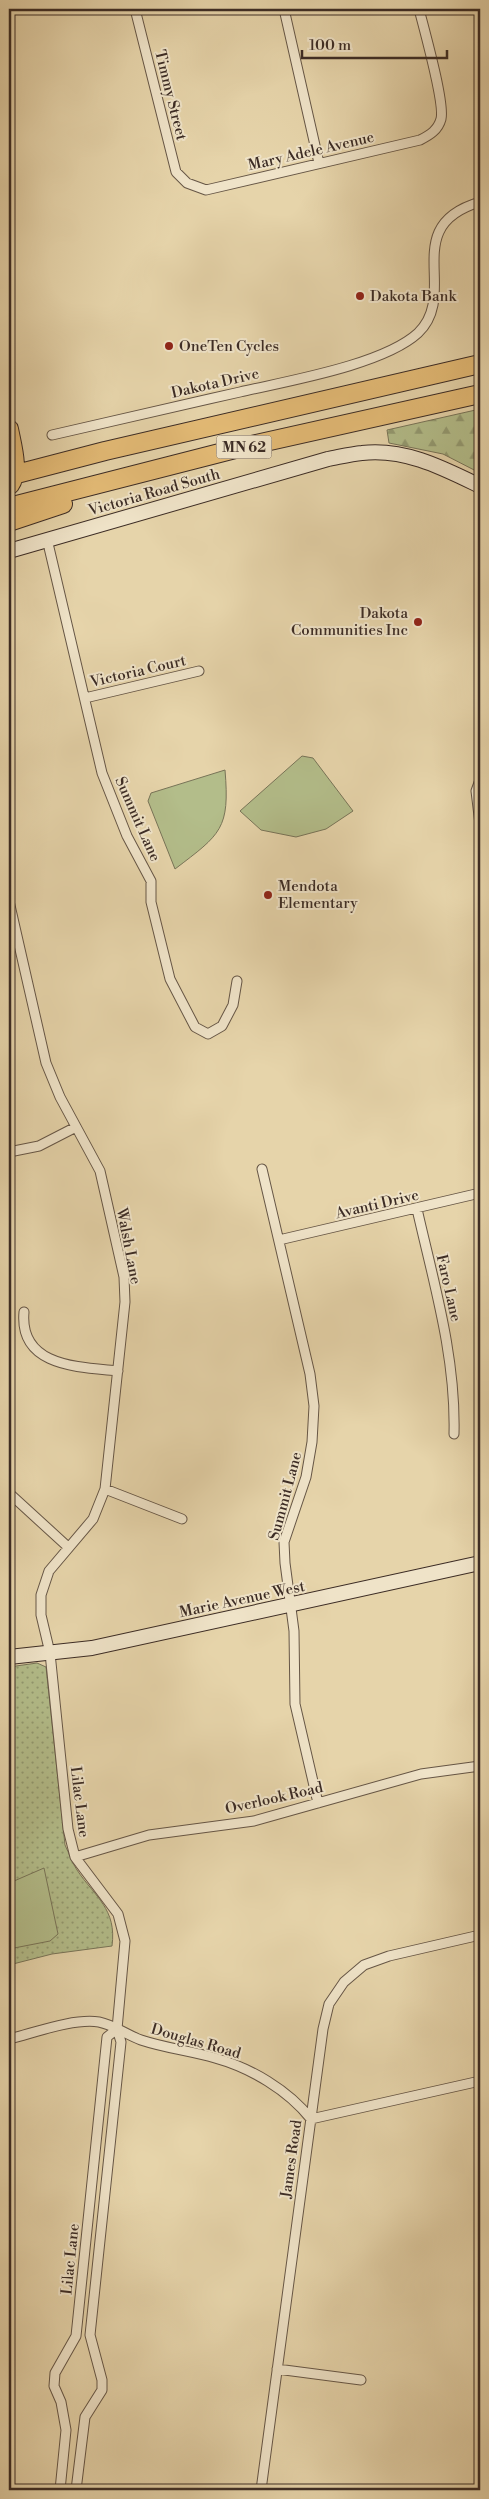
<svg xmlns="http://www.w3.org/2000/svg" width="489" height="2499" viewBox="0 0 489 2499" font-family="'Libre Bodoni',serif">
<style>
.forest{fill:url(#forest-firs);stroke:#787458}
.park{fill:url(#park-dots);stroke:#787458}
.pitch{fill:#b3bd8a;stroke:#787458}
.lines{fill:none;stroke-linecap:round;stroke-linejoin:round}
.street-casing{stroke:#665646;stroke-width:11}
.secondary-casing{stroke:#3c2c25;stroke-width:16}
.highway-casing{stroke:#3c2c25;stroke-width:20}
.street{stroke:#efe3c8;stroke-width:9}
.secondary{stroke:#efe3c8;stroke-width:14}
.highway{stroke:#e3ba75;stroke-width:18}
.poi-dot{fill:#8f2418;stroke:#efe3c8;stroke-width:2}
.labels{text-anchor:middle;stroke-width:4;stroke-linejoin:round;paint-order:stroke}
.shield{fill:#efe3c8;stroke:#726356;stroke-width:1}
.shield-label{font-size:14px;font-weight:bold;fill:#3c2c25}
.street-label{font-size:15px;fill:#3c2c25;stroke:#efe3c8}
.poi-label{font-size:15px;fill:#3c2c25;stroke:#efe3c8;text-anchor:start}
</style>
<defs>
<pattern id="forest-firs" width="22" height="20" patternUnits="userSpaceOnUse" patternTransform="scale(1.25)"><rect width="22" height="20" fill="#b3bd8a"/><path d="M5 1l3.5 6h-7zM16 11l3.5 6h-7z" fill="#939a71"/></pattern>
<pattern id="park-dots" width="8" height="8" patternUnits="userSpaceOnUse" patternTransform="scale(1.25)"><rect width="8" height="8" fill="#b3bd8a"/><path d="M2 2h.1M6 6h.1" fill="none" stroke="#939a71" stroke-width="1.8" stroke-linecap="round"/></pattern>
</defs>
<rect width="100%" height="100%" fill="#e6d4aa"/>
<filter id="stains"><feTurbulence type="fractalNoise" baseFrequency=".004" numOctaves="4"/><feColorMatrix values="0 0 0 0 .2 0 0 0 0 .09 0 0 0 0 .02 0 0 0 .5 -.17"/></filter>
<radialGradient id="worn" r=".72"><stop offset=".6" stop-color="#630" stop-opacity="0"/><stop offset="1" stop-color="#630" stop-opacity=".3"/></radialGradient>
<!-- forest -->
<path class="forest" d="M480 409V473L443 454 389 443 387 430Z"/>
<!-- park -->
<path class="park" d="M37 1663 46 1667 65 1845C69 1853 72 1863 77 1870 95 1897 117 1909 112 1946L52 1954 9 1965V1667Z"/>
<!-- pitch -->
<path class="pitch" d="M302 756 313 758 353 811 326 829 296 837 261 830 240 811Z
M225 770C230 829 221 834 175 869L148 801 151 793Z
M44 1868 58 1934 50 1941 9 1949V1885L14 1881Z"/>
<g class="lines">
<!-- street casing -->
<g class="street-casing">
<path id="street" d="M135 9 176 172 187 183 206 190 420 140C430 135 438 130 441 119 445 103 424 29 419 9
M284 9 319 163
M52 435C114 421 177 406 240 392 287 381 383 365 418 333 460 293 398 226 480 202
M47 539 102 773 127 836 151 881V902L170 979 195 1027 208 1034 222 1026 233 1005 237 981
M85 698 199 671
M480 780 476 791 480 824
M9 901 46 1063 60 1097 100 1171 124 1277 125 1302 105 1489 93 1519 49 1571 41 1595V1615L50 1653 68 1829 75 1857 118 1914 125 1941 117 2029 121 2042 90 2335 102 2380V2390L85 2417 76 2490
M9 1152 39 1146 76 1127
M262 1169 310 1374 314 1406 312 1442 306 1477 284 1542 285 1563 294 1631 295 1704 318 1803
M417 1209C434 1284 456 1357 454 1434
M279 1240 480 1193
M24 1312C19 1367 79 1367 118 1371
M105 1489 182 1519
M9 1493 68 1547
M75 1857 149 1835 254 1821 421 1774 480 1766
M9 2039C34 2033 73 2018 99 2022 114 2025 127 2035 141 2040 165 2048 191 2051 215 2058 251 2068 288 2090 311 2119L480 2081
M277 2369 361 2380
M60 2490 66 2430 61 2402 54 2386 55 2373 76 2336 107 2037 117 2029
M261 2490 323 2029 329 2004 344 1982 364 1965 389 1956 480 1935"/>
</g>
<!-- secondary casing -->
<g class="secondary-casing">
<path id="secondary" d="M9 551 328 459C339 457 351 454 362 453 405 448 443 468 480 486
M9 1657 92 1648 480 1563"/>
</g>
<!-- highway casing -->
<g class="highway-casing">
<path id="highway" d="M9 429C12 445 20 471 10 485
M9 476 105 451 480 364
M9 507 243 447 480 394
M9 522 63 504"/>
</g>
<!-- street -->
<use href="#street" class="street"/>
<!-- secondary -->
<use href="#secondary" class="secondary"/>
<!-- highway -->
<use href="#highway" class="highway"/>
</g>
<!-- markers -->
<g class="poi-dot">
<circle cx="360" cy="296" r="5"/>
<circle cx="169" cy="346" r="5"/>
<circle cx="418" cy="622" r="5"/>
<circle cx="268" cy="895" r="5"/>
</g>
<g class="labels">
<!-- shield labels -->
<rect class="shield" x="216.5" y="435.5" width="55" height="23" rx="4"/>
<g class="shield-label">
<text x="244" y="452">MN 62</text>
</g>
<!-- street labels -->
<g class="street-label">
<text transform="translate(171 95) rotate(76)" y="5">Timmy Street</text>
<text transform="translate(311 151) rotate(-13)" y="5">Mary Adele Avenue</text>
<text transform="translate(215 383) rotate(-13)" y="5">Dakota Drive</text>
<text transform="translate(154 492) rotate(-16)" y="5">Victoria Road South</text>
<text transform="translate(138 671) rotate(-13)" y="5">Victoria Court</text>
<text transform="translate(138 819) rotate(66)" y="5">Summit Lane</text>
<text transform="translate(377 1204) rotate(-13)" y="5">Avanti Drive</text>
<text transform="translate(129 1246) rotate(79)" y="5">Walsh Lane</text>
<text transform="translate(449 1288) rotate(77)" y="5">Faro Lane</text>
<text transform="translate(285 1496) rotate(-75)" y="5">Summit Lane</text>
<text transform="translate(242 1599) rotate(-12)" y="5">Marie Avenue West</text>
<text transform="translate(274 1798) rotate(-13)" y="5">Overlook Road</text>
<text transform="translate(80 1802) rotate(83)" y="5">Lilac Lane</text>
<text transform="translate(196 2041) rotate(16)" y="5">Douglas Road</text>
<text transform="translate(291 2159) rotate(-82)" y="5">James Road</text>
<text transform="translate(70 2259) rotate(-84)" y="5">Lilac Lane</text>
</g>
<!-- poi labels -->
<g class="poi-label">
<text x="370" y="301">Dakota Bank</text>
<text x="179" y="351">OneTen Cycles</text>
<text x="408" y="618" text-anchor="end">Dakota<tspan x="408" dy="17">Communities Inc</tspan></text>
<text x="278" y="891">Mendota<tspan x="278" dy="17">Elementary</tspan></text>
</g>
</g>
<!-- margin -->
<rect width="489" height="2499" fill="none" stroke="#e6d4aa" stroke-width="30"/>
<rect x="10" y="10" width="469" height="2479" fill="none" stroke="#3c2c25" stroke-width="2.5"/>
<rect x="15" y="15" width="459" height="2469" fill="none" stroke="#3c2c25"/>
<!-- scale -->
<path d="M302 50v8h145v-8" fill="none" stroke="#3c2c25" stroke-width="2.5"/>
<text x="309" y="50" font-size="15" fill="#3c2c25" stroke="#efe3c8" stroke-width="4" paint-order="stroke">100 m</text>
<rect width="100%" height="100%" filter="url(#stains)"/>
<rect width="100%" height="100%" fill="url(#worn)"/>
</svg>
